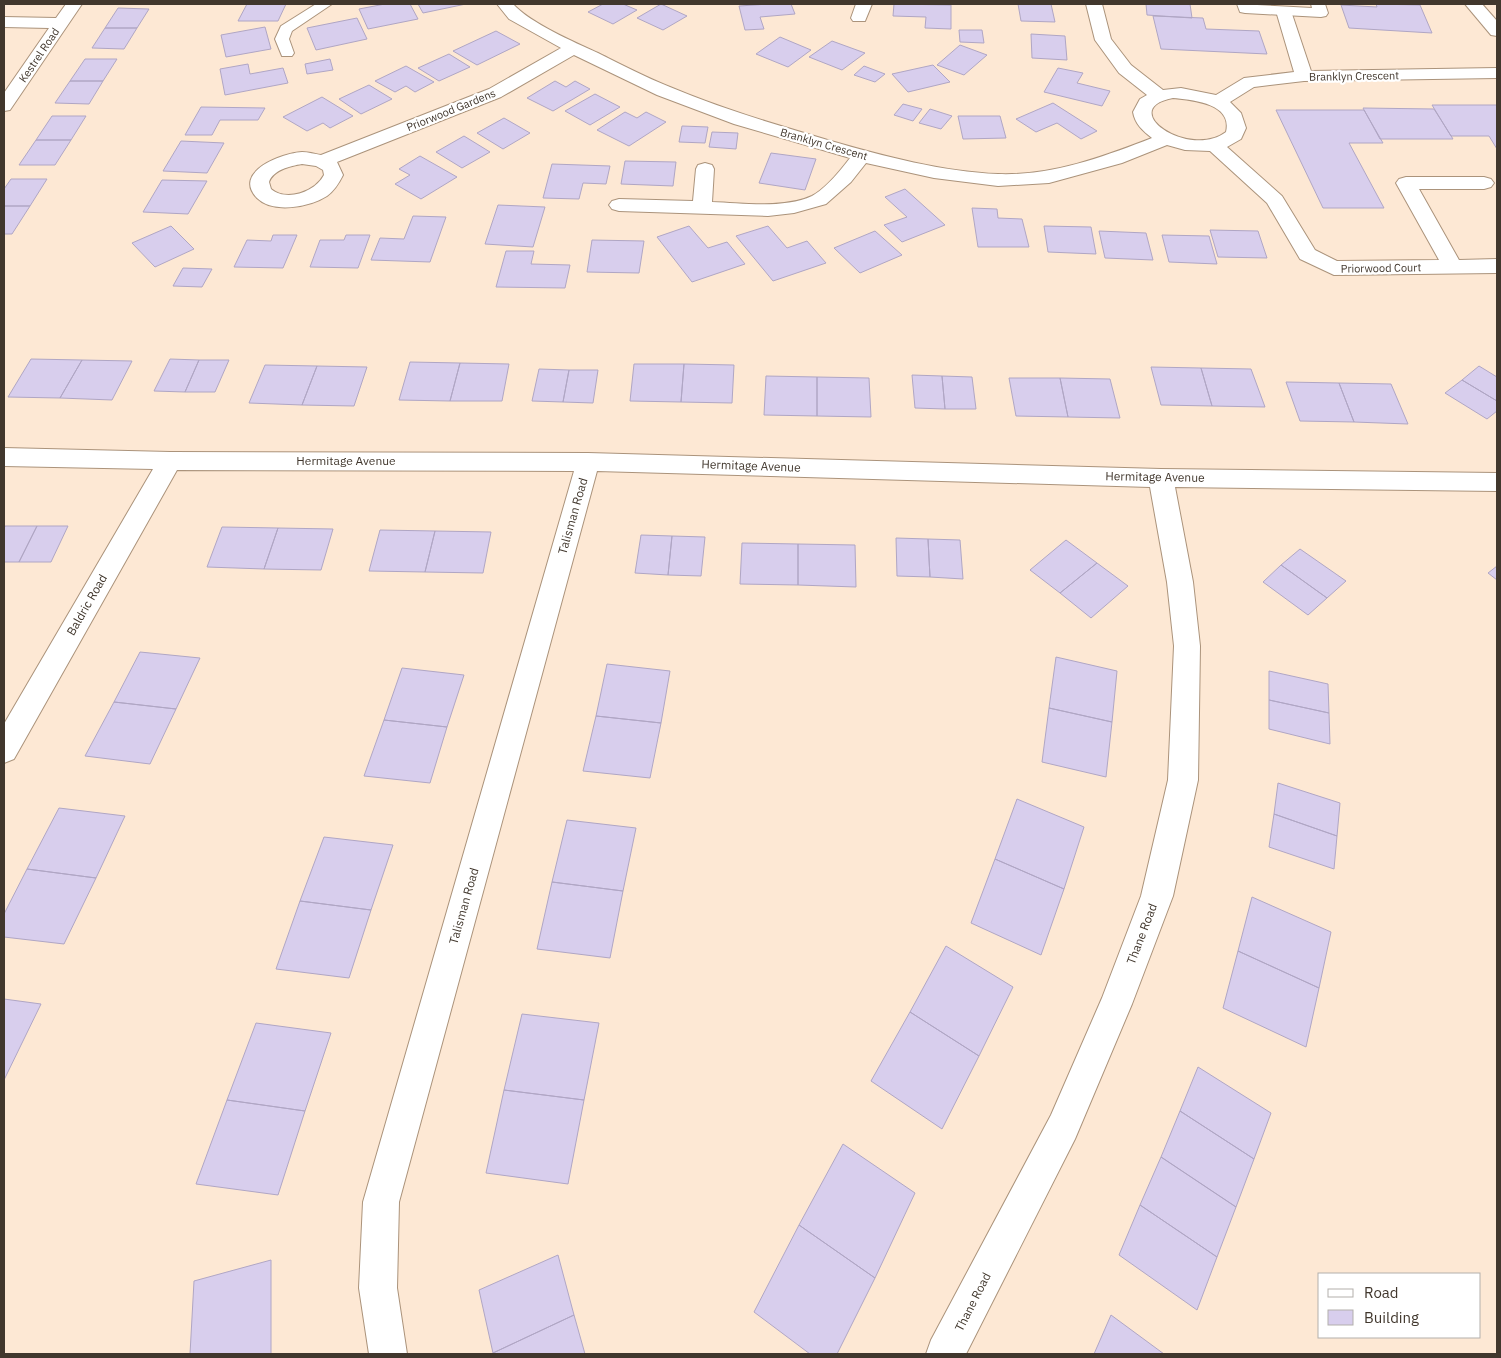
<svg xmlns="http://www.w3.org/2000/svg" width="1501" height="1358" viewBox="0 0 1501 1358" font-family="'IBM Plex Sans',sans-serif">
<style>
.building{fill:#d8ceed;stroke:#b0a6c4}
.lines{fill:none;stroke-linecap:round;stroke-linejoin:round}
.service-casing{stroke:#ab937b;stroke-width:2}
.minor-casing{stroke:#ab937b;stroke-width:2}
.tertiary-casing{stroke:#ab937b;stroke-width:2}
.service{fill:#fff;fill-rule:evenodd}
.minor{fill:#fff;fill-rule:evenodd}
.tertiary{fill:#fff;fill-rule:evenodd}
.labels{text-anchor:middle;stroke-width:4.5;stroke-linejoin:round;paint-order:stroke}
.far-street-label{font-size:11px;fill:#41372d;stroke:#fff}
.street-label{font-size:12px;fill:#41372d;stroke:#fff}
</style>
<rect width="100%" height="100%" fill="#fde8d4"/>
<!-- building -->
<path class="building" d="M247 4H286L278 21H238Z
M385 4H410L418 19 368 29 359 9Z
M418 4H466L423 13Z
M603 4H623L637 10 613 24 588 12Z
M661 4 687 16 663 30 637 18Z
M769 4H791L795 14 760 17 764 29 745 30 739 6Z
M894 4 951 5V29L925 28 926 17 893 16Z
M1018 4H1051L1055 22 1021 21Z
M1146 4H1190L1192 18 1147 15Z
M1376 4 1420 5 1432 33 1349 28 1341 5 1377 7Z
M118 8 149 9 137 28H105Z
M1153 16 1203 18 1206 29 1259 31 1267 54 1161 49Z
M357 18 367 39 316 50 307 28Z
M265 27 271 49 226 57 221 35Z
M105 28H137L124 49 92 48Z
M959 30H982L984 43 960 42Z
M496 31 520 44 477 65 453 51Z
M1031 34 1065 36 1067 60 1032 58Z
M780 37 811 50 788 67 756 54Z
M832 41 865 53 842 70 809 57Z
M960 45 987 55 964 75 937 65Z
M449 54 470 67 439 81 418 68Z
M85 59H117L103 81H70Z
M330 59 333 70 307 74 305 64Z
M248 64 250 74 283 68 288 83 225 95 220 69Z
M933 65 950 82 908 92 892 74Z
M406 66 434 82 415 92 406 86 395 92 375 81Z
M864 66 885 74 875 82 854 75Z
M1058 68 1083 73 1077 83 1110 91 1102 106 1044 92Z
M70 81H103L89 104 55 103Z
M555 81 566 87 575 81 590 89 553 111 527 98Z
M369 85 392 99 361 114 339 99Z
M595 94 620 107 590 125 565 111Z
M322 97 353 116 330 128 323 123 307 131 283 117Z
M1053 103 1097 131 1081 139 1057 123 1036 132 1016 119Z
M903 104 922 109 913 121 894 115Z
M1432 105H1497V149L1489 136H1451Z
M201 107 265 108 258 120H220L212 135H185Z
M1363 108 1434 109 1453 139H1380Z
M930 109 952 116 941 129 919 123Z
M1276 110H1364L1383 143H1349L1384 208H1323Z
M625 112 637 118 646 112 666 122 629 146 597 130Z
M52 116H86L71 140H36Z
M958 116H1000L1006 138 963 139Z
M504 118 530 133 503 149 477 133Z
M682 126 708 127 705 143 679 142Z
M712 132 738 133 736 149 709 147Z
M464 136 490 152 462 168 436 152Z
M36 140H71L55 165H19Z
M181 141 224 143 207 173 163 171Z
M771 153 816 159 805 190 759 183Z
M420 156 457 177 421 199 395 184 410 175 399 169Z
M625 161 676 162 673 186 621 184Z
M552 164 610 166 606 184 583 183 579 199 543 198Z
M11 179H47L30 206H4V189Z
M162 180 207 181 188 214 143 212Z
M905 189 945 225 902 242 884 225 907 217 885 197Z
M498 205 545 207 533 247 485 244Z
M4 206H30L12 234H4Z
M972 208 997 209 998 218 1022 219 1029 247H978Z
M413 216 446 217 430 262 371 260 380 238 404 239Z
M171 226 194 249 155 267 132 243Z
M689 226 708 248 727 242 745 264 692 282 657 237Z
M768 226 787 248 807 241 826 263 773 281 736 236Z
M1044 226 1091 227 1096 254 1048 252Z
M1210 230 1258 231 1267 258 1218 257Z
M875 231 902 255 860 273 834 248Z
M1099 231 1146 233 1153 260 1105 258Z
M273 235H297L283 268 234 267 247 240 271 241Z
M346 235H370L358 268 310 267 320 240H344Z
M1162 235 1209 236 1217 264 1169 262Z
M592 240 644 241 639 273 587 272Z
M506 251H534L531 264 570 265 565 288 496 287Z
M183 268 212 269 202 287 173 286Z
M31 359 82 360 60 398 8 397Z
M170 359 199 360 185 392 154 391Z
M82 360 132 361 112 400 60 398Z
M199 360H229L215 392H185Z
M410 362 460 363 450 401 399 400Z
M460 363 509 364 502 401H450Z
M634 364H684L681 402 630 401Z
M684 364 734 365 732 403 681 402Z
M265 365 317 366 302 405 249 403Z
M317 366 367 367 354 406 302 405Z
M1479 366 1497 377V401L1462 380Z
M1151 367 1201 368 1212 406 1161 405Z
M1201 368 1251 369 1265 407 1212 406Z
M539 369 569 370 563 402 532 401Z
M569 370H598L593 403 563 402Z
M912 375 942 376 945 409 915 408Z
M766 376 817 377V416L764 415Z
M942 376 972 377 976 409H945Z
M817 377 869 378 871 417 817 416Z
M1009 378H1060L1068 417 1016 416Z
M1060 378 1110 379 1120 418 1068 417Z
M1462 380 1497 401V411L1487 419 1445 393Z
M1286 382 1339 383 1354 422 1300 421Z
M1339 383 1391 384 1408 424 1354 422Z
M5 526H37L19 562H4V529Z
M37 526H68L51 562H19Z
M222 527 278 528 264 569 207 567Z
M278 528 333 529 321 570 264 569Z
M380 530 435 531 425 572 369 571Z
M435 531 491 532 483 573 425 572Z
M641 535 672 536 668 575 635 573Z
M672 536 705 537 701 576 668 575Z
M896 538 928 539 930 577 897 576Z
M928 539 960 540 963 579 930 577Z
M1066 540 1097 563 1060 593 1030 570Z
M742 543 798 544V585L740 584Z
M798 544 855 545 856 587 798 585Z
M1300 549 1346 581 1327 598 1281 565Z
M1097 563 1128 586 1091 618 1060 593Z
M1281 565 1327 598 1308 615 1263 582Z
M1497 566V580L1488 573Z
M140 652 200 658 176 709 114 702Z
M1056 657 1117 671 1112 722 1049 708Z
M607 664 670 671 661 723 596 716Z
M402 668 464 675 447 727 384 720Z
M1269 671 1328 684 1329 713 1269 700Z
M1269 700 1329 713 1330 744 1269 729Z
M114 702 176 709 150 764 85 756Z
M1049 708 1112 722 1106 777 1042 762Z
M596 716 661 723 650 778 583 771Z
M384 720 447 727 430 783 364 776Z
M1278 783 1340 803 1337 836 1274 814Z
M1017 799 1084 827 1064 889 995 859Z
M59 808 125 816 96 878 27 869Z
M1274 814 1337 836 1334 869 1269 847Z
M567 820 636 828 623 891 552 882Z
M324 837 393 845 371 910 300 901Z
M995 859 1064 889 1041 955 971 923Z
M27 869 96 878 64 944 4 937V914Z
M552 882 623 891 610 958 537 949Z
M1252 897 1331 932 1319 988 1238 951Z
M300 901 371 910 349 978 276 969Z
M946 946 1013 987 979 1056 910 1012Z
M1238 951 1319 988 1306 1047 1223 1008Z
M4 999 41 1004 4 1080Z
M910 1012 979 1056 942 1129 871 1081Z
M522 1014 599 1023 584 1100 504 1090Z
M256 1023 331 1033 305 1111 227 1100Z
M1198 1067 1271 1113 1254 1159 1180 1111Z
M504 1090 584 1100 568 1184 486 1173Z
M227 1100 305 1111 278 1195 196 1184Z
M1180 1111 1254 1159 1236 1207 1161 1157Z
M843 1144 915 1193 875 1278 799 1225Z
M1161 1157 1236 1207 1217 1257 1140 1205Z
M1140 1205 1217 1257 1197 1310 1119 1255Z
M799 1225 875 1278 837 1354H810L754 1312Z
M558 1255 574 1315 493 1353 479 1290Z
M271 1260V1354H190L194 1281Z
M574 1315 585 1354H493V1353Z
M1111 1315 1164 1354H1094Z"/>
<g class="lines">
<!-- service casing -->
<g class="service-casing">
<path id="service" d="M316 4H332L292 31 289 39 294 53 292 56H282L275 39 281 26Z
M1237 4 1312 8 1311 4H1325L1328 13 1326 16 1321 17 1245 13 1240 12Z"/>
</g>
<!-- minor casing -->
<g class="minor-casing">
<path id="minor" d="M66 4H82L10 110 4 111V93L49 28 4 27V17L56 18Z
M497 4H513C530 23 574 42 598 53 622 65 645 77 670 87 722 109 777 125 831 141 883 156 944 172 998 174 1052 176 1103 157 1152 138 1143 131 1135 124 1133 112L1140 99 1147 95 1119 73 1095 40 1086 4H1102L1111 39 1131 65 1163 90 1181 88 1216 95 1244 78 1294 72 1276 11 1278 8H1290L1311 71 1497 68V78L1304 81 1254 87 1230 102 1241 113 1246 128 1241 139 1227 147 1282 196 1315 250 1337 261 1439 260 1396 183 1399 179 1406 177H1484L1491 179 1494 183 1491 187 1484 189H1419L1459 260 1497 259V273L1334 275 1300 259 1267 203 1210 151 1185 150 1167 145 1122 163 1049 183 998 186 934 178 866 163 851 182 826 204 794 213 768 216 619 211 612 209 609 205 612 201 619 199 693 201 696 169 698 165 705 163 712 165 714 169 712 202C741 203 785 209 812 196 825 189 841 170 850 158L734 124 657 95 574 55 501 97 337 162 343 175C339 183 335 190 327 196 310 207 273 214 257 198 232 172 282 153 302 152 308 152 315 154 321 155L489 89 561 48 509 19ZM1173 98C1192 100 1233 103 1226 132 1189 160 1115 109 1173 98ZM302 164 316 166 323 170 324 175C315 192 287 202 271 189L269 182C273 170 290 166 302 164Z
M856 4H872L865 21H853L851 18Z
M4 448 170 452 588 453 1161 469 1497 473V491L1175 487 1193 582 1200 646 1198 780 1173 896 1132 1004 1075 1139 966 1354H926L931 1340 1051 1115 1102 998 1141 896 1168 780 1174 646 1167 582 1150 487 597 471 399 1202 397 1288 407 1354H369L359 1288 363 1202 574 471 177 470 14 759 4 763V724L153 469 4 466Z"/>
</g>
<!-- tertiary casing -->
<g class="tertiary-casing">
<path id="tertiary" d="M1465 4H1482L1497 21V36L1491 35Z"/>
</g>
<!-- service -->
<use href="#service" class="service"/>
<!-- minor -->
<use href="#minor" class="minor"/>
<!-- tertiary -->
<use href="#tertiary" class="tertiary"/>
</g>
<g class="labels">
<!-- far-street labels -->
<g class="far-street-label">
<text transform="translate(39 55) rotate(-56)" y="4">Kestrel Road</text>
<text transform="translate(1354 76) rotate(-1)" y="4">Branklyn Crescent</text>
<text transform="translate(451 110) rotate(-22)" y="4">Priorwood Gardens</text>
<text transform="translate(824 144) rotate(16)" y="4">Branklyn Crescent</text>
<text transform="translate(1381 268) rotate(-1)" y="4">Priorwood Court</text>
</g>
<!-- street labels -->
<g class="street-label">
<text x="346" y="465">Hermitage Avenue</text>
<text transform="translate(751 466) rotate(2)" y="4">Hermitage Avenue</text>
<text transform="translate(1155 477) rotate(1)" y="4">Hermitage Avenue</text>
<text transform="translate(573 516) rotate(-74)" y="4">Talisman Road</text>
<text transform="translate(87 605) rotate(-60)" y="4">Baldric Road</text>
<text transform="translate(464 906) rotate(-74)" y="4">Talisman Road</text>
<text transform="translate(1142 934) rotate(-69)" y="4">Thane Road</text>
<text transform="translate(973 1302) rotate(-63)" y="4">Thane Road</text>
</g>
</g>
<!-- border -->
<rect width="1501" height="1358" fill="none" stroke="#41372d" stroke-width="10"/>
<!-- legend -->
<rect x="1318" y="1273" width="162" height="65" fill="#ffffff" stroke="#b3afab"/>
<rect x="1328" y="1289" width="25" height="8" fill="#ffffff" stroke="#b3afab"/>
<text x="1364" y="1298" font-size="15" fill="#41372d">Road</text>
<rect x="1328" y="1310" width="25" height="15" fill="#d8ceed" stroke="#b3afab"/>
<text x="1364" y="1323" font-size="15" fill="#41372d">Building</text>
</svg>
